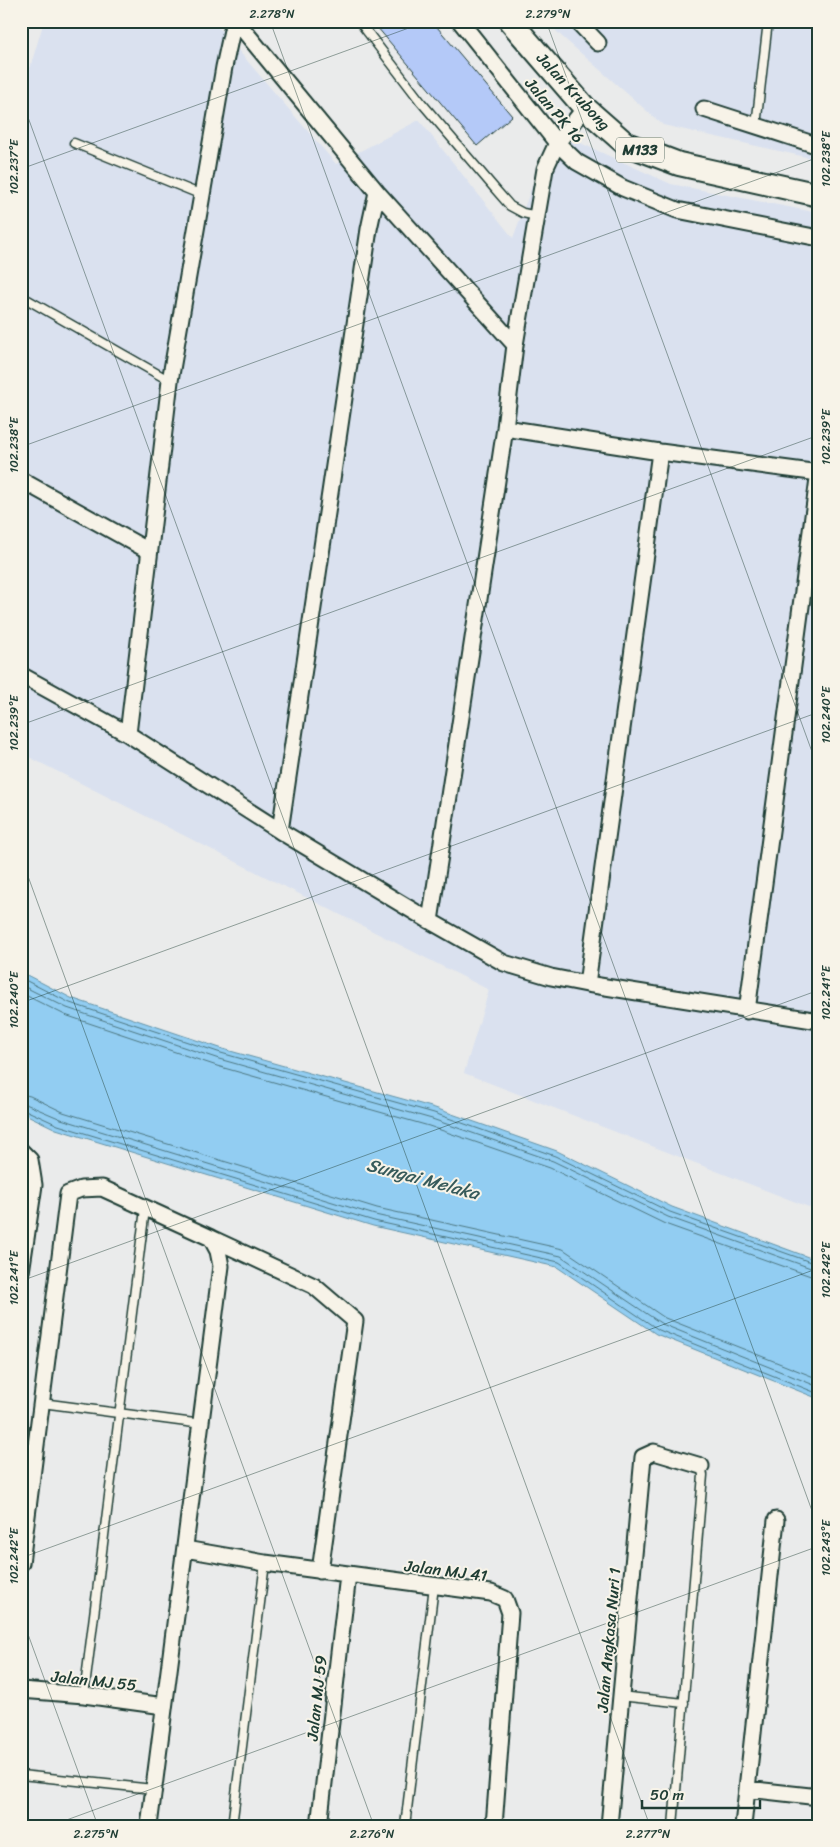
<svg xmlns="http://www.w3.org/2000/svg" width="840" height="1847" viewBox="0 0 840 1847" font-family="Sriracha,sans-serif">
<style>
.built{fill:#dae1ef}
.water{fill:#92cdf2;stroke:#6493a6}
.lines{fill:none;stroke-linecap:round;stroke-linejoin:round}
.shore{stroke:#4d7780;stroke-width:1}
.building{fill:#b4c9f8;stroke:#1f3d34}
.lane-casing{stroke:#1f3d34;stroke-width:11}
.street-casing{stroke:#1f3d34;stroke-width:19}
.primary-casing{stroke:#1f3d34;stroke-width:26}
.lane{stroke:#f7f3e8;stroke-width:8}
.street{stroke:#f7f3e8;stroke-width:15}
.primary{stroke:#f7f3e8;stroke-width:22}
.ticks{fill:none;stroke:#1f3d34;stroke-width:1;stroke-opacity:0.45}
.labels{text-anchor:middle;stroke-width:4;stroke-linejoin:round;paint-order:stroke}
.shield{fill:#f7f3e8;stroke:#60746a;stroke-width:1}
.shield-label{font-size:15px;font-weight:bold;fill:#1f3d34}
.street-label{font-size:16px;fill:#1f3d34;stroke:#f7f3e8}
.water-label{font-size:18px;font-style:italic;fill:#365a5a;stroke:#f7f3e8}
.neatline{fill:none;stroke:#1f3d34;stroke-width:2}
.ticks-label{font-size:12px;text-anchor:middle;fill:#1f3d34}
</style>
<rect width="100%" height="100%" fill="#eaebeb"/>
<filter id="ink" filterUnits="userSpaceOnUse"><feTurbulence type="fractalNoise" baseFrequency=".02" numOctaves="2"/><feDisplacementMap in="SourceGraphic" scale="10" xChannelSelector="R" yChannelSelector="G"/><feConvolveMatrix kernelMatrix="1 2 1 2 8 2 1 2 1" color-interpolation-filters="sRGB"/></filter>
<g filter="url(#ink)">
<!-- built -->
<path class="built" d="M44 21H213L336 164 419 120 513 238 557 119 576 141 671 184 819 213V1211L464 1073 489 990 21 753V98Z
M548 21H819V160L663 125 559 34Z"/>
<!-- water -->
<path class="water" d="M21 972 71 998 223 1049 435 1108 557 1151 672 1207 819 1261V1399L656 1334 557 1267 373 1226 56 1129 21 1112Z"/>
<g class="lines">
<!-- shore -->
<path class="shore" d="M21 978 70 1003 221 1053 434 1113 555 1156 670 1212 819 1265
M21 985 67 1008 219 1059 432 1119 553 1161 668 1217 819 1271
M21 993 65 1015 217 1066 429 1126 550 1168 665 1224 819 1279
M21 1094 30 1096 63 1112 377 1208 563 1249 665 1318 819 1379
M21 1102 61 1119 375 1215 561 1256 662 1324 819 1387
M21 1108 58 1125 374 1221 559 1262 659 1330 819 1394"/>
</g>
<!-- building -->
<path class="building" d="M372 21H432L512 116 477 146Z"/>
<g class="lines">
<!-- lane casing -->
<g class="lane-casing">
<path id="lane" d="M359 21 421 102 496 190 510 206 523 213 537 216
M756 126 768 21
M74 143 202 195
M28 300 170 381
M42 1403 202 1424
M84 1695 145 1209
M620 1696 684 1703
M21 1775 153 1789
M815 1797 819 1763
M232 1826 265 1563
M405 1826 434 1586
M673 1826 703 1475 701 1466"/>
</g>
<!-- street casing -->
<g class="street-casing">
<path id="street" d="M236 21 377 192 515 345
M460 21 557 143 577 162 623 188 677 210 819 238
M577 21 598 43
M704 109 819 146
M505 428 660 452 819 473
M21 480 149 551
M21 675 128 734 280 831 430 921 504 963 551 977 587 984 819 1021
M128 734 170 381 224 67 234 21
M280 831 369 229 377 192
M430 921 505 428 515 345 545 169 557 143 585 108
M587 984 660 452
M747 1011 819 471
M21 1151 30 1160 34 1185 21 1272
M211 1238 314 1286 355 1321 320 1571
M185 1549 265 1563 491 1593 505 1599 510 1613 494 1826
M21 1563 68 1194 81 1189 102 1188 211 1238 218 1251 221 1266 149 1826
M21 1690 84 1695 164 1706
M747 1789 819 1797
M319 1826 348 1575
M609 1826 643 1457 654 1452 701 1466
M743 1826 776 1520"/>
</g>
<!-- primary casing -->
<g class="primary-casing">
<path id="primary" d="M510 21 585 108 626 144 679 164 819 195"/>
</g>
<!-- lane -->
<use href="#lane" class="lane"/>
<!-- street -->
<use href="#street" class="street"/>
<!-- primary -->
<use href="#primary" class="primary"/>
</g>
</g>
<!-- ticks -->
<path class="ticks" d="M270 21 819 1530M546 21 819 771M21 98 650 1826M21 169 428 21M21 447 819 157M21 725 819 435M21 857 374 1826M21 1003 819 712M21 1281 819 990M21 1558 819 1268M21 1615 98 1826M50 1826 819 1546M813 1826 819 1824"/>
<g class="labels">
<!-- shield labels -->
<rect class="shield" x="616" y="137.5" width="48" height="25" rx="4"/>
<g class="shield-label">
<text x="640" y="155">M133</text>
</g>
<!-- street labels -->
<g class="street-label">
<text transform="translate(574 91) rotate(47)" y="6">Jalan Krubong</text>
<text transform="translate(555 110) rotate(49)" y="6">Jalan PK 16</text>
<text transform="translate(446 1570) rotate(7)" y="6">Jalan MJ 41</text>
<text transform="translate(608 1640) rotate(-85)" y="6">Jalan Angkasa Nuri 1</text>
<text transform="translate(94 1680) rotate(6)" y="6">Jalan MJ 55</text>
<text transform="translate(316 1698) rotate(-84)" y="6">Jalan MJ 59</text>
</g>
<!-- water labels -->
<g class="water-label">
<text transform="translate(423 1179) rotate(15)" y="6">Sungai Melaka</text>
</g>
</g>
<!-- margin -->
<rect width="840" height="1847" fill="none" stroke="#f7f3e8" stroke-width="55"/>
<!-- scale -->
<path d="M642 1800v8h118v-8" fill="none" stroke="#1f3d34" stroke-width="2.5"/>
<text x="650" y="1800" font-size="15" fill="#1f3d34" stroke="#f7f3e8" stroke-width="4" paint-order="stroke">50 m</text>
<rect x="28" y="28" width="784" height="1792" class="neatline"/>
<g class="ticks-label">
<text x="272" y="18">2.278°N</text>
<text x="548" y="18">2.279°N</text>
<text transform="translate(826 159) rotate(-90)" y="4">102.238°E</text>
<text transform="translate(14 167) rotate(-90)" y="4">102.237°E</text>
<text transform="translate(826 437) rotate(-90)" y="4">102.239°E</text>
<text transform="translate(14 445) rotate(-90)" y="4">102.238°E</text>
<text transform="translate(826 715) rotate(-90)" y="4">102.240°E</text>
<text transform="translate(14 723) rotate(-90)" y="4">102.239°E</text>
<text transform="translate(826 993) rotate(-90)" y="4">102.241°E</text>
<text transform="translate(14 1000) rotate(-90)" y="4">102.240°E</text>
<text transform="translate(826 1270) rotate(-90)" y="4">102.242°E</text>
<text transform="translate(14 1278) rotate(-90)" y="4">102.241°E</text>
<text transform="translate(826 1548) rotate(-90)" y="4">102.243°E</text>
<text transform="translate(14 1556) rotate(-90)" y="4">102.242°E</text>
<text x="96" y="1838">2.275°N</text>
<text x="372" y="1838">2.276°N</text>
<text x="648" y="1838">2.277°N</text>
</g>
</svg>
